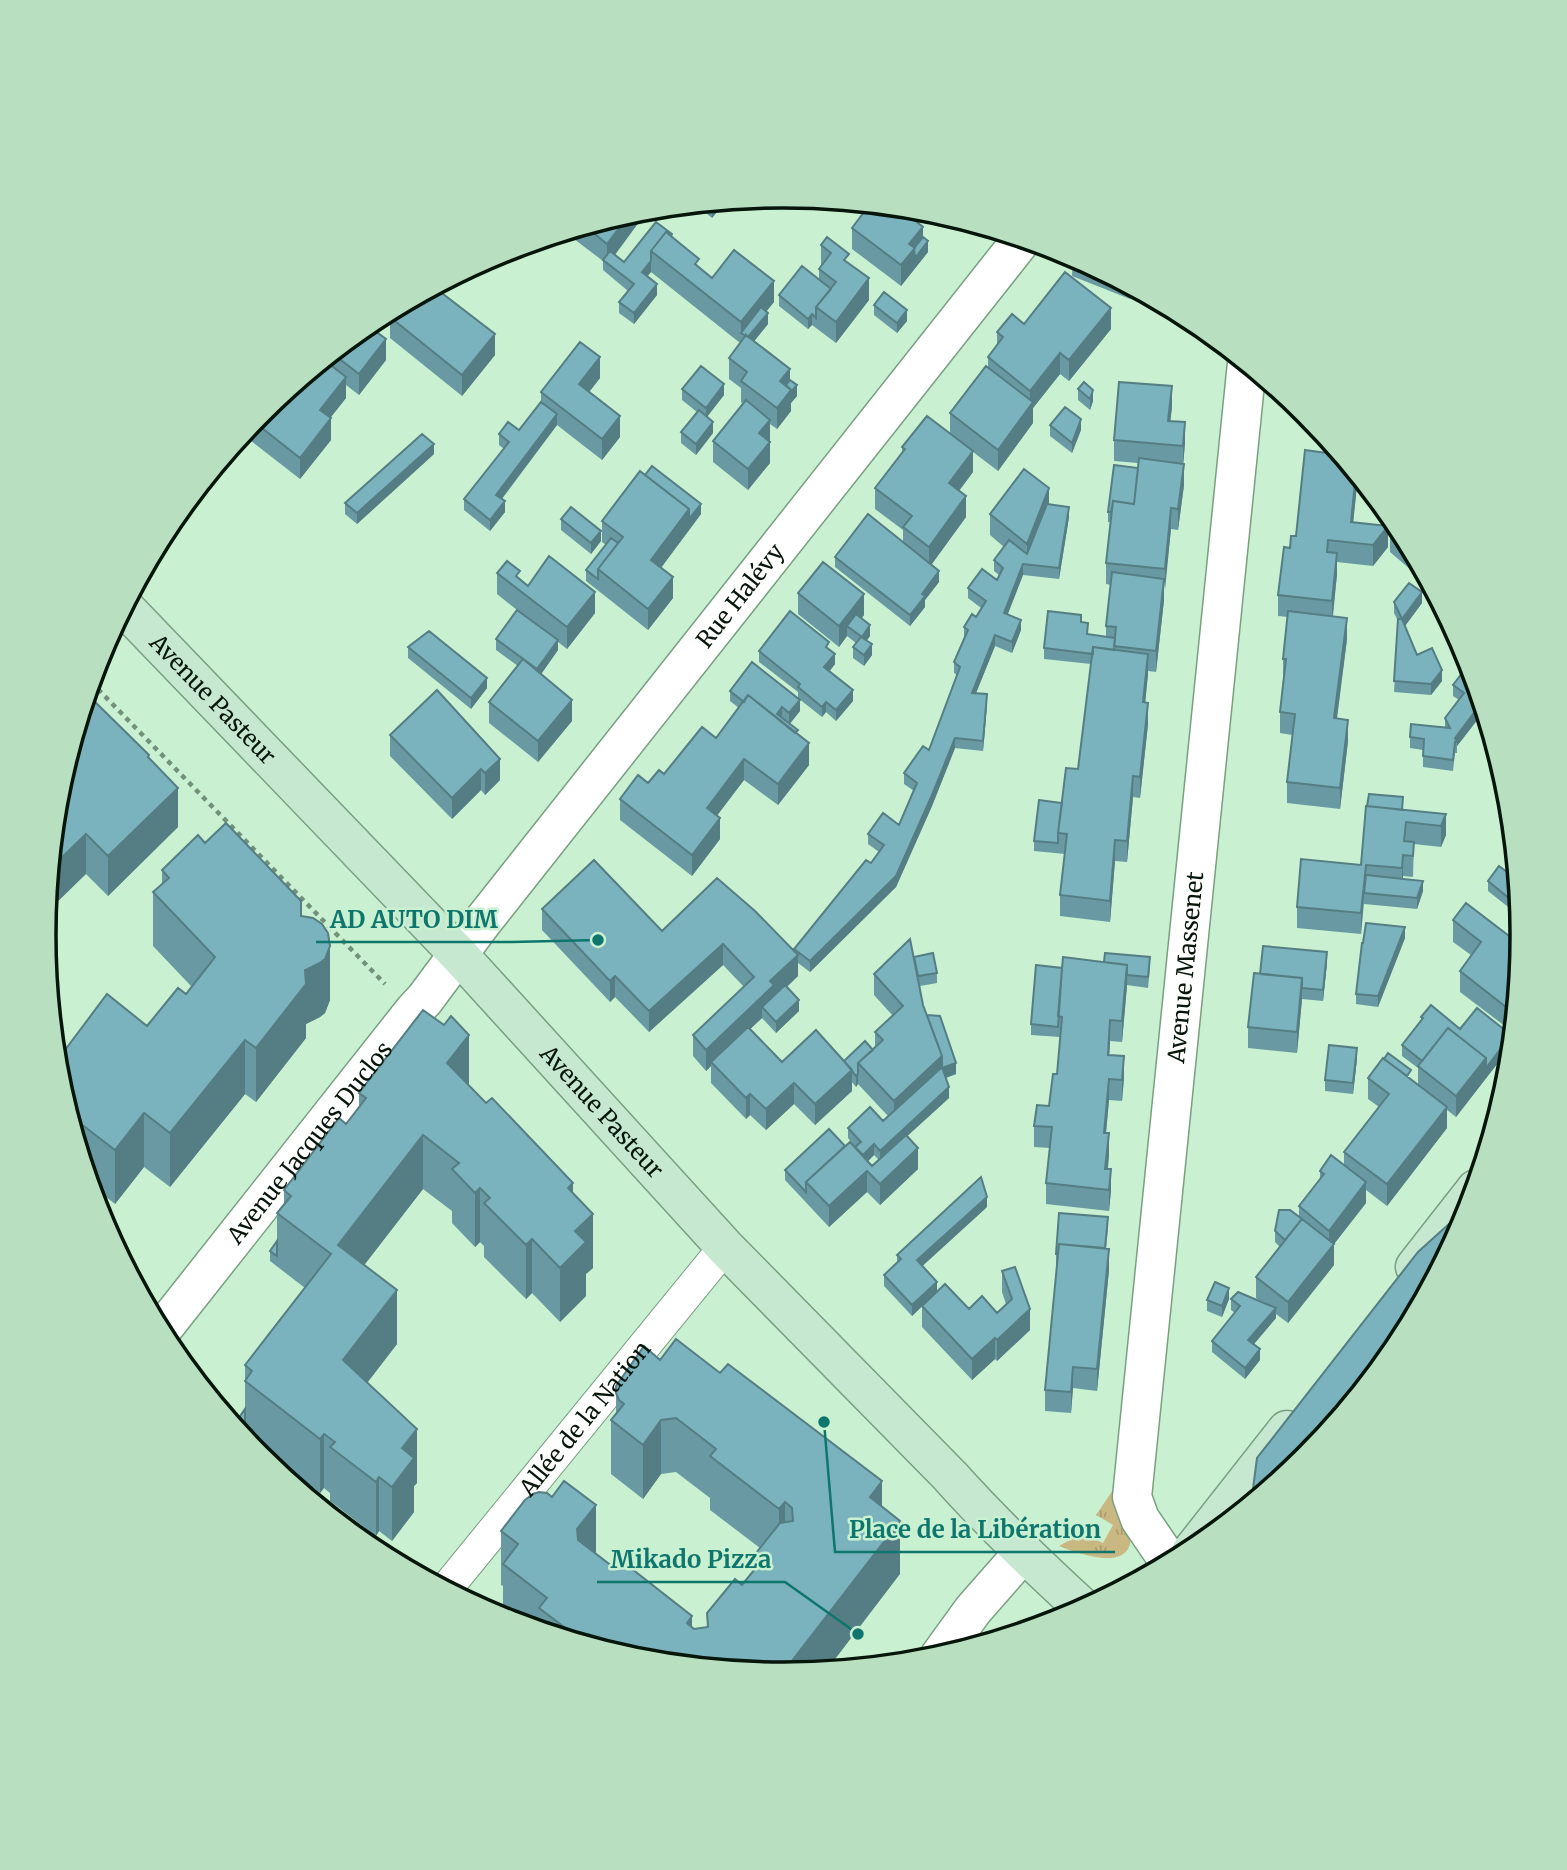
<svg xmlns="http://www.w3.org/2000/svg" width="1567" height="1870" viewBox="0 0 1567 1870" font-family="Merriweather,serif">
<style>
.grass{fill:url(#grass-tufts)}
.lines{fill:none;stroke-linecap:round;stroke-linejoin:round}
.pedestrian-casing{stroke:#799f81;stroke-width:34}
.minor-casing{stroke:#799f81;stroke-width:41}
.secondary-casing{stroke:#799f81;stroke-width:41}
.path{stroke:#73907a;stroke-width:4.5;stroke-dasharray:5 5;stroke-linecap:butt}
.pedestrian{stroke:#fff;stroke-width:32}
.minor{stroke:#fff;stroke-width:38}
.secondary{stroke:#c6e8d1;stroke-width:38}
.wall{fill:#699aa3;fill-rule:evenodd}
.shaded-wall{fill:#557d84}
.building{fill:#7ab3bd;stroke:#557d84;stroke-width:2}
.labels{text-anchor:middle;stroke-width:5;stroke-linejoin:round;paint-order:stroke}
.street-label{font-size:23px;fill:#07160b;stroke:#c9f1d1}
.rim{fill:none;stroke:#07160b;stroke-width:3.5}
.leader{fill:none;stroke:#0f766e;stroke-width:2.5}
.callout-dot{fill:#0f766e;stroke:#c9f1d1;stroke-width:2.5}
.callout-label{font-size:24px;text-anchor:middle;font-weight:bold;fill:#0f766e;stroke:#c9f1d1;stroke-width:5;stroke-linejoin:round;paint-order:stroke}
</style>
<defs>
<pattern id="grass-tufts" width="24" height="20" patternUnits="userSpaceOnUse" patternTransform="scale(1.75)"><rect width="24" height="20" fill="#cab883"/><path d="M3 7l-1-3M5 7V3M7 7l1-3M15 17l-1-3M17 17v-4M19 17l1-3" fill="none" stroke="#ac9d70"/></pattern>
</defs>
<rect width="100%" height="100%" fill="#c9f1d1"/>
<!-- grass -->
<path class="grass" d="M1117 1484C1122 1499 1134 1528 1130 1544 1123 1571 1075 1552 1059 1546L1082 1533 1103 1543 1113 1525 1096 1515Z"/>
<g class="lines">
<!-- pedestrian casing -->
<g class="pedestrian-casing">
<g id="pedestrian">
<path id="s1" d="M446 1589 725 1247"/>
</g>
</g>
<!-- minor casing -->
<g class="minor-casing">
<g id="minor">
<path id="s2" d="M161 1331 413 1012 425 999 483 921 1023 238"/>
<path id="s3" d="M1170 1563 1140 1519 1132 1497 1247 363"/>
<path d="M939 1657 973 1610 1023 1553"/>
</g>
</g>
<!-- secondary casing -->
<g class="secondary-casing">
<g id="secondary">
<path id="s4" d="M124 607 459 955 725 1247 950 1476C992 1523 1037 1566 1084 1609"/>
<path d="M1415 1267 1476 1189"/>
<path d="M1191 1552 1287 1430"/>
</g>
</g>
<!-- path -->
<path class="path" d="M91 682 385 984"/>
<!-- pedestrian -->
<use href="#pedestrian" class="pedestrian"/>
<!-- minor -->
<use href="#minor" class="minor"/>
<!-- secondary -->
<use href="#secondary" class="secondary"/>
</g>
<!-- wall -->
<path class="wall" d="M726 201 712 218 701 209V203Z
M870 204 914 208 908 215 923 237 928 252 901 286 852 249V228Z
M639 210V222L615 255 624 262 672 238 699 267 712 278 774 302 766 311 768 324 754 341 790 380 797 396 791 403V411L777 429 770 424V463L748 490 713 462V441L743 404 741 402V388L729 379V358L740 343 651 272 647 276 657 295 634 324 619 313V302L628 291 603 270V261L574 239V229Z
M821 245 849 263 869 300 836 343 812 325 808 329 779 306V295L819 279V269L821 266Z
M1073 255 1135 288 1130 299 1072 276Z
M449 279 440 291 495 355 462 396 390 338V317L398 306Z
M874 305 907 321 897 333 874 315Z
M1024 324 1111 329 1069 381 1060 374 1033 408V423L998 471 973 452V472L959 491 966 517 931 565 939 582 925 600V607L910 626 835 567V557L903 543V530L875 509V488L902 452V447L950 433V413L988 367V357L997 345V332Z
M367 325 386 360 359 395 346 385V398L330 418 331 440 300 479 246 437V430L261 412Z
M600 378 589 392 620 437 602 460 557 425 502 499 505 512 490 531 464 510V499L504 449 499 445V434L519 430 541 402V392Z
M682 389 724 395 707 417 713 433 696 455 681 443V432L697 412 682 400Z
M1078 389 1093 401 1090 410 1078 400Z
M1172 407 1170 421 1185 443 1183 464 1184 485 1178 530 1171 529 1164 590V600L1156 672 1148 671 1145 703 1148 724 1140 798 1133 797 1127 862 1115 861 1110 922 1060 916V895L1065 854 1034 851V841L1062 803 1078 769 1091 664 1044 659V648L1081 622 1088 634 1106 637V626L1111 585 1106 584V563L1110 522H1108V512L1138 468V463L1114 461V440Z
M1050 425 1081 430 1072 453 1050 436Z
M434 454 357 524 345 514V503Z
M1358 474 1353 522 1388 547 1373 566 1337 562V574L1333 616 1347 639 1337 719 1348 741 1340 809 1287 803V782L1292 735 1280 733V712L1283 680V659L1288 617 1278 616V595L1290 548 1296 536Z
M1049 504 1069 517 1059 579 1023 575 1007 615 1021 630 1012 653 995 646 976 693 987 705 983 751 955 748 932 806 896 887 810 972 798 963V976L787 987 799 1011 776 1033 762 1018 750 1029 782 1062 844 1061 873 1050 875 1048V1032L893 1016 874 995V974L914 957 937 973V983L920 986 923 1005 927 1015 956 1074 946 1078 949 1098 907 1136 918 1169 880 1205 867 1192 829 1227 785 1180V1170L845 1146 855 1147 848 1138V1128L883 1121 888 1116 858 1084 856 1087 852 1082V1091L815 1125 794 1104 766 1130 750 1115 746 1119 711 1083V1066L706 1071 693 1056V1035L744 987 723 965 649 1032 615 997 610 1002 542 930V909L662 931 794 950V949L871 863 879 852 868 844V834L899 825 914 791 904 784V773L929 750 957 675 954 673V662L965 638 964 637V627L976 617 981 608 968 598V588L997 580 999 575 994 571V560L1004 547 990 535V514ZM874 1155 879 1160 872 1166 868 1161Z
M701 514 661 568 673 598 648 630 586 581V570L606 545 602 542V521Z
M561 519 601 541 591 554 561 530Z
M1399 524 1428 579 1425 582 1390 552V531Z
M497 573 520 579 528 586 595 613 567 649 558 642V650L541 674 572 721 538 762 489 723V702L518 666 496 650V639L517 610 497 594Z
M798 593 864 615 862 618 870 636 867 640 872 655 864 666 853 658V647L856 643 847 636 839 647 798 614Z
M1394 602 1422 603 1405 626 1417 655 1442 681 1431 695 1394 692 1398 621 1394 613Z
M408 647 487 688 471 709 408 658Z
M829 649 835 664 829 672 853 701 836 721 826 712 822 717 798 698V692L759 662V651Z
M1475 679 1485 710 1457 746V753H1455L1453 771 1423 767V750L1410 748V737L1445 728V718L1459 700 1453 696V685Z
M437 690 500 780 485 795 481 790 452 819 390 756V735Z
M730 691 800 711 790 724 798 735 809 765 778 805 744 780 717 815 720 839 692 876 620 820V799L664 774 716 738 739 708 730 701Z
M149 758 178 827 108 896 86 874 58 790Z
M1403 810 1446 814V835L1441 847 1414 844 1413 877 1403 876V879L1423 891 1417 909 1364 904V903L1361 934 1297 928V907L1361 865Z
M205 843 301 916 330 1000 325 1013 320 1017 306 1024V1038L256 1102 245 1094 170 1187 144 1167 115 1204 90 1184 58 1079 147 1026 186 994 191 986 153 946V892L162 884V870Z
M1518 880 1522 918 1488 891V881Z
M1453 920 1517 942 1523 934 1514 1033 1460 992V971L1471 955 1453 942Z
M1405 938 1378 1007 1356 1004V994L1363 943Z
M1327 963 1323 1001 1302 999 1297 1053 1248 1048V1027L1260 974Z
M1062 968H1150L1148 988 1127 985 1122 1042 1110 1041 1109 1055 1124 1077 1122 1101 1109 1100 1106 1133 1109 1155 1108 1169 1111 1190 1109 1211 1046 1204V1183L1050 1148 1034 1147V1126L1049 1106 1057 1074 1060 1037 1031 1035V1024Z
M1421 1017 1460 1029 1511 1046 1456 1117 1447 1110V1128L1387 1206 1366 1190V1203L1334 1244V1265L1288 1323 1276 1314V1318L1254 1344 1260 1360 1245 1379 1212 1352V1341L1235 1313 1231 1310V1299L1260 1301 1256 1298V1277L1280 1247 1275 1242V1231L1299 1217V1206L1320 1179V1171L1344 1165V1152L1379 1107 1368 1099V1078L1411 1079 1418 1085V1068L1402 1056V1045L1421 1020Z
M1357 1059 1353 1094 1325 1091V1080Z
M469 1086 573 1193 593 1268 586 1274V1296L560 1322 532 1293 526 1299 484 1257V1246L480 1242 475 1247 452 1223V1211L423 1189 364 1265 397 1344 367 1383 417 1483 414 1486V1512L392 1541 379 1531 376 1536 330 1501V1493L324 1488 320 1493 238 1430V1419L245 1409V1365L305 1288 270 1261V1251L277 1241V1213L284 1204V1190L346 1124 359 1107V1093Z
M987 1207 922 1266 937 1291 969 1309 997 1313 1006 1304 1002 1292V1271L1030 1330 997 1361 995 1359 972 1380 922 1327V1306L912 1316 884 1286V1275L897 1262V1255Z
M1108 1228 1106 1249 1109 1270 1097 1391 1073 1388 1071 1413 1045 1411V1390L1057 1265 1056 1264V1254Z
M1229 1299 1222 1317 1207 1311V1300Z
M660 1360 882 1506 900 1574 639 1660 506 1620 503 1618V1586L501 1585V1531L596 1553 694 1629 707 1627 752 1573V1558L760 1548 710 1510V1498L676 1472 661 1474 643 1499 611 1474V1420L616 1414V1386Z"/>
<!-- shaded-wall -->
<path class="shaded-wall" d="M726 201 712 218V207L717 202Z
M908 208H914L908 215Z
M639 210V222L607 265V244L631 212Z
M923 227V248L928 241V252L901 286V265L909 244Z
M651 261V272L642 283V272Z
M869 278V300L836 343V322Z
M449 279 429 304V290Z
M774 281V302L746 337 741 333V343V322Z
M657 284V295L634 324V313Z
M1130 286 1135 288 1130 299Z
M1111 308V329L1069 381V360Z
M907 310V321L897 333V323Z
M768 313V324L748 349V338Z
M812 314V325L808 329V319Z
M495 334V355L462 396V375Z
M386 339V360L359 395V374Z
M1060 353V374L1033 408V423L998 471V450L1030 407V391Z
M600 357V378L579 405V384Z
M790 369V390L780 381Z
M346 377V398L320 431V410Z
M724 384V395L706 418V408Z
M797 385V396L791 403V411L777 429V408L791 390Z
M1172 386V407L1168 442V421Z
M1093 390V401L1090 410V399Z
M557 414V425L496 506V495Z
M620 416V437L602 460V439Z
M331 418V440L300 479V458Z
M1081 419V430L1072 453V443Z
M770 420V441L759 433Z
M713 422V433L696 455V444Z
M1185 422V443L1183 467V446Z
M770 442V463L748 490V469Z
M434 444V454L357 524V513Z
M973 451V472L949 504V483Z
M1184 464V485L1178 530V509Z
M1356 472 1358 474V477L1351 543V522Z
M1049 488V509L1027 565V544Z
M966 496V517L929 568V547Z
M505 501V512L490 531V520Z
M701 504V514L651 581V560L689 509Z
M1069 507V517L1059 579V568Z
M1171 508V529L1165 590V569Z
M1388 526V547L1373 566V545Z
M601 531V541L591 554V543Z
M1337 553V574L1332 622V601Z
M1023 564V575L1004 624V613Z
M939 571V582L925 600V607L910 626V615L922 594Z
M673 577V598L648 630V609Z
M1164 579V600L1156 672V651Z
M595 592V613L567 649V627Z
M1422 592V603L1402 630V619Z
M864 594V615L852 630 847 626V636L839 647V626Z
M1347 618V639L1334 739V718Z
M1021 620V630L1012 653V642Z
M870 625V636L862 647V637Z
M995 635V646L972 703V693Z
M558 640V650L537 680V669Z
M872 644V655L864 666V655Z
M835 654V664L824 678V667Z
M1148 654V675L1143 724V702Z
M1442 670V681L1431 695V684Z
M487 678V688L471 709V698Z
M853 690V701L836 721V710Z
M987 694V705L983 751V741Z
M572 700V721L538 762V741Z
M800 700V711L789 724V713Z
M826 702V712L822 717V707Z
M1482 702 1485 710 1457 746V742H1455L1453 771 1455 738Z
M1148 703V724L1140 798V777Z
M782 707V718L777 714Z
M1348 720V741L1340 809V788Z
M955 738V748L932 806 896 887 810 972V961L896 876Z
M809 743V765L778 805V784Z
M500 759V780L485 795V773Z
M744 759V780L707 829V808Z
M481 769V790L452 819V798Z
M1133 776V797L1127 862V841Z
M178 788V827L108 896V856Z
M1446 814V835L1441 847V826Z
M720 818V839L692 876V855Z
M86 834V874L46 913 50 869Z
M1115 840V861L1110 922V901Z
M1403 855V876L1402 889V868Z
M1366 865V886L1364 893 1361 934V913Z
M1423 881V891L1417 909V898Z
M1405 927V938L1378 1007V996Z
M723 944V965L649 1032V1011Z
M1520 944V965L1514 953Z
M330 946V1000L325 1013 320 1017 306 1024V1038L256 1102V1048L305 970Z
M1327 952V963L1323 1001V990Z
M798 955V976L774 998 762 1007V1018L713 1064 711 1062V1066L706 1071V1050L770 981Z
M1127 965V986L1122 1042V1021Z
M615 976V997L610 1002V981Z
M1302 978V999L1297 1053V1032Z
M799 1000V1011L776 1033V1022Z
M1110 1020V1041L1108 1076V1055Z
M469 1035V1089L447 1063Z
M1511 1035V1046L1456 1117V1096L1486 1058Z
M245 1040V1094L170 1187V1133Z
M1357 1048V1059L1353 1094V1083Z
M942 1056V1077L894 1122V1101Z
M1124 1056V1077L1122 1101V1080Z
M956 1063V1074L942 1079V1068Z
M852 1070V1091L815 1125V1104Z
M858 1074V1084L856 1087V1076Z
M1109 1079V1100L1104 1154V1133Z
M794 1083V1104L766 1130V1109Z
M949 1087V1098L880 1161V1151Z
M750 1094V1115L746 1119V1098Z
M1447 1107V1128L1387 1206V1184Z
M144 1113V1167L115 1204V1150Z
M1109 1133V1155L1105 1190V1169Z
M423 1135V1189L338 1299V1245Z
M874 1144V1155L858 1171V1160Z
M918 1148V1169L880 1205V1184Z
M1111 1169V1190L1109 1211V1190Z
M867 1171V1192L829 1227V1206Z
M1366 1182V1203L1334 1244V1265L1288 1323V1302L1329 1251V1231Z
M573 1183V1237L568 1188Z
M480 1188V1242L475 1247V1193Z
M987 1197V1207L917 1271V1260Z
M593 1214V1268L586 1274V1296L560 1322V1268L575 1231Z
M532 1239V1293L526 1299V1245Z
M1109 1249V1270L1097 1391V1369Z
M937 1282V1292L912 1316V1305Z
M1229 1288V1299L1222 1317V1306Z
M397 1290V1344L343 1414V1360Z
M1276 1308V1318L1248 1351V1340Z
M1030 1309V1330L997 1361V1340Z
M995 1338V1359L972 1380V1359Z
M1260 1349V1360L1245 1379V1368Z
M1073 1367V1388L1071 1413V1392Z
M661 1420V1474L643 1499V1445Z
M417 1429V1483L414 1486V1512L392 1541V1487L402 1448Z
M324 1434V1488L320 1493V1439Z
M379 1477V1531L376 1536V1482Z
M882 1481V1535L870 1497Z
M785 1502V1556L779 1563V1509Z
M596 1505V1559L577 1583V1529Z
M900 1521V1574L826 1671 781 1675Z
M692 1616V1666L687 1623Z"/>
<!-- building -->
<path class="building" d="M717 202 712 207 707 203Z
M870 204 897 206 923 227 909 244 915 248 901 265 852 228Z
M631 212 607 244 585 226Z
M656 222 672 234 671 236 666 232 651 251V261L642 272 657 284 634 313 619 302 634 284 603 260 610 251 624 262Z
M666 232 699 259 695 264 712 278 734 250 774 281 741 322 651 251Z
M827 237 849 254 844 260 869 278 836 322 816 307 836 282 819 269 831 253 821 245Z
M923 237 928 241 915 258 914 248Z
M802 266 831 289 816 307V318L812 314 808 319 779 295Z
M1065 272 1111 308 1069 360 1060 353 1030 391 988 357 1003 337 997 332 1012 314 1024 324Z
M434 287 495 334 462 375 390 317 398 306Z
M884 292 907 310 897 323 874 305Z
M761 307 768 313 748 337 746 335V336L741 333Z
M367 325 386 339 359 374 332 353Z
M746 335 790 369 780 381 791 390 777 408 741 381 747 372 729 358Z
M580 342 600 357 579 384 620 416 602 439 541 392Z
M324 360 346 377 320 410 331 418 300 458 253 421 261 412Z
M701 366 724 384 706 408 682 389Z
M986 366 1033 402 998 450 950 413Z
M790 380 797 385 791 392V390L786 385Z
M1084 382 1093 390 1090 399 1078 389Z
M1119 382 1172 386 1168 421 1185 422 1183 446 1114 440Z
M746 400 770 420 759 433 770 442 748 469 713 441Z
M541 402 557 414 496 495 505 501 490 520 464 499 509 442 499 434 508 422 519 430Z
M1065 407 1081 419 1072 443 1050 425Z
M699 410 713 422 696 444 681 432Z
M927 416 973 451 949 483 966 496 929 547 903 527 912 516 875 488 905 449 902 447Z
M422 434 434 444 357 513 345 503Z
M1305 450 1342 455 1356 472 1351 522 1388 526 1373 545 1328 540 1327 552 1337 553 1332 601 1278 595 1284 547 1290 548 1291 536H1296Z
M1139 458 1184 464 1178 509 1171 508 1165 569 1106 563 1113 501 1134 504Z
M1114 465 1138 468 1134 504 1113 501 1111 512H1108Z
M652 466 701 504 689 519V509L645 475Z
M1024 469 1049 488 1027 544 990 514Z
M640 471 689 509 651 560 673 577 648 609 598 569 623 537 602 521Z
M1047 504 1069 507 1059 568 1023 564 1004 613 1021 620 1012 642 995 635 972 693 987 694 983 741 955 738 932 795 896 876 810 961 794 949 866 860 871 863 884 845 868 834 883 813 899 825 917 783 904 773 923 746 929 750 960 667 954 662 968 630 964 627 972 614 976 617 986 601 968 588 982 569 997 580 1003 568 994 560 1009 540 1027 554Z
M571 507 601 531 591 543 561 519Z
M868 514 939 571 922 594 925 596 910 615 835 557Z
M1397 522 1399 524 1412 550 1390 531Z
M611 538 618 543 598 569V579L586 570Z
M549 556 595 592 567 627 497 573 507 561 520 571 516 576 528 586Z
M823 562 864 594 839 626 798 593Z
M1112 572 1164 579 1156 651 1114 646 1116 627 1106 626Z
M1409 583 1422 592 1402 619 1394 602Z
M517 610 558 640 537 669 496 639Z
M790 611 829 642 826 647 835 654 824 667 853 690 836 710 826 702 822 707 798 687 800 684 759 651Z
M1048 611 1081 615V622L1088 623 1087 634 1115 638 1114 650 1093 647V654L1044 648Z
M1288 611 1347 618 1334 718 1348 720 1340 788 1287 782 1295 714 1280 712 1286 659H1283Z
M856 614 870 625 862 637 847 626Z
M1398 619H1402L1417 655 1432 648 1442 670 1431 684 1394 681Z
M429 631 487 678 471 698 408 647Z
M861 637 872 644 864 655 853 647Z
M1093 647 1148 654 1143 702 1148 703 1140 777 1133 776 1127 841 1115 840 1110 901 1060 895 1067 834 1058 833 1066 768 1078 769Z
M523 659 572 700 538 741 489 702Z
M752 662 800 700 789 713 782 707 777 714 798 730 795 733 748 695 744 702 730 691Z
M1463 672 1474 680 1475 679 1482 702 1455 738 1457 742H1455L1453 760 1423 756 1424 739 1410 737 1411 724 1450 728 1445 718 1464 693 1453 685Z
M437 690 500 759 485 773 481 769 452 798 390 735Z
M87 694 149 755 148 757 178 788 108 856 86 834 50 869 58 790Z
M748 695 809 743 778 784 744 759 707 808 720 818 692 855 620 799 638 775 648 783 659 770 664 774 702 727 716 738Z
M1369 794 1403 797 1402 810 1367 806Z
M1039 800 1062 803 1058 833V843L1034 841Z
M1366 806 1446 814 1441 826 1406 822 1404 841 1414 842 1413 856 1403 855 1402 868 1366 865 1361 913 1297 907 1301 859 1361 865Z
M226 823 301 901V916L313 918 322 924 328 933 330 946 325 959 320 963 305 970 306 984 256 1048 245 1040 170 1133 144 1113 115 1150 68 1114 58 1079 56 1062 107 994 147 1026 178 988 186 994 215 957 153 892 169 878 162 870 198 835 205 843Z
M594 860 662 931 717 878 755 911 798 955 770 981 774 985 706 1050 693 1035 754 977 723 944 649 1011 615 976 610 981 542 909Z
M1499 866 1518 880 1520 907 1488 881Z
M1366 875 1423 881 1417 898 1364 893Z
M1466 903 1517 942 1523 934 1522 946 1520 944 1514 953 1521 959 1515 1014 1460 971 1481 942 1453 920Z
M1366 923 1405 927 1378 996 1356 994 1362 943H1363Z
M910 939 923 1005 942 1056 894 1101 858 1063 883 1040 875 1032 903 1006 874 974Z
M1263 946 1327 952 1323 990 1302 988V978L1260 974Z
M933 953 937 973 918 976 914 957Z
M1105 953 1150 957 1148 977 1127 975V965L1104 962Z
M1063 957 1127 965 1122 1021 1110 1020 1108 1055 1124 1056 1122 1080 1109 1079 1104 1133H1109L1105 1169H1111L1109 1190 1046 1183 1052 1127 1034 1126 1037 1105 1049 1106 1053 1074H1057L1062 1017 1058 1016Z
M1036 965 1062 968 1058 1027 1031 1024Z
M1254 973 1302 978 1297 1032 1248 1027Z
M785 985 799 1000 776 1022 762 1007Z
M1431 1005 1460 1029 1477 1008 1511 1035 1486 1068V1058L1448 1028 1422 1061 1402 1045 1423 1018 1421 1017Z
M423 1010 444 1025 451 1016 469 1035 447 1063 486 1103 492 1098 573 1183 568 1188 593 1214 575 1231 586 1242 560 1268 532 1239 526 1245 484 1203 490 1198 480 1188 475 1193 452 1169 459 1163 423 1135 338 1245 397 1290 343 1360 417 1429 402 1448 414 1458 392 1487 379 1477 376 1482 330 1447 335 1442 324 1434 320 1439 245 1381 252 1371 245 1365 331 1254 277 1213 291 1196 284 1190 339 1118 346 1124 366 1098 359 1093Z
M927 1015 940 1016 956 1063 942 1068V1056Z
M748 1027 782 1062 816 1030 852 1070 815 1104 794 1083 766 1109 750 1094 746 1098 711 1062Z
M1448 1028 1486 1058 1456 1096 1418 1066Z
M865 1041 873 1050 858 1063V1074L856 1076 844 1061Z
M1329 1045 1357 1048 1353 1083 1325 1080Z
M1388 1053 1411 1070 1407 1076 1384 1059Z
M1383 1058 1447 1107 1387 1184 1344 1152 1389 1094 1368 1078Z
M942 1067 949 1087 880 1151 874 1144 863 1155 855 1147 861 1142 848 1128 870 1107 883 1121Z
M829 1129 845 1146 806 1182V1192L785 1170Z
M906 1135 918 1148 880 1184 867 1171 829 1206 806 1182 850 1142 872 1166Z
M1331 1155 1366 1182 1329 1231 1299 1206 1324 1174 1320 1171Z
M981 1177 987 1197 917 1260 937 1282 912 1305 884 1275 901 1259 897 1255Z
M1471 1204 1467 1218 1398 1346 1306 1458 1251 1504 1257 1458 1418 1252Z
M1279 1210H1290L1302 1219 1285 1240 1275 1231Z
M1059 1213 1108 1217 1105 1248 1059 1244 1058 1254H1056Z
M1302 1219 1334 1244 1288 1302 1256 1277Z
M277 1241V1256L270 1251Z
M1059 1244 1109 1249 1097 1369 1073 1367 1071 1392 1045 1390Z
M1015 1267 1030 1309 997 1340 995 1338 972 1359 922 1306 945 1284 969 1309 982 1296 997 1313 1012 1299 1002 1271Z
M1215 1282 1229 1288 1222 1306 1207 1300Z
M1238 1292 1276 1308 1248 1340 1260 1349 1245 1368 1212 1341 1240 1306 1231 1299Z
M676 1339 720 1373 728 1364 882 1481 870 1497 900 1521 781 1675 639 1660 588 1645 539 1608 547 1598 503 1564 518 1544 501 1531 525 1500 533 1494 539 1492 547 1493 552 1497 564 1481 596 1505 577 1529 578 1540 617 1570 623 1562 692 1616 687 1623 694 1629 708 1627 707 1613 735 1579 742 1585 759 1564 752 1558 780 1523 793 1521 792 1508 785 1502 779 1509 710 1456 716 1449 676 1418 661 1420 643 1445 611 1420 624 1404 619 1400 616 1393V1386L644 1346 660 1360Z
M245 1409V1424L238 1419Z"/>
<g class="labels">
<!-- street labels -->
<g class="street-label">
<text dy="8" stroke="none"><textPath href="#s2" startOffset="936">Rue Halévy</textPath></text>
<text dy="8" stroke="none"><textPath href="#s4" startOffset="128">Avenue Pasteur</textPath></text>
<text dy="8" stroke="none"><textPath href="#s3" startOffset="609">Avenue Massenet</textPath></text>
<text dy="8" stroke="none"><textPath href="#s4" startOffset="695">Avenue Pasteur</textPath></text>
<text dy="8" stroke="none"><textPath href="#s2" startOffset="240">Avenue Jacques Duclos</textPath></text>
<text dy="8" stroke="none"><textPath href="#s1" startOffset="220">Allée de la Nation</textPath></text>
</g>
</g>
<!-- crop -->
<path d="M0 0H1567V1870H0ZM56 935a727 727 0 1 1 1454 0a727 727 0 1 1-1454 0Z" fill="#b9dfc1" fill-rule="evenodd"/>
<path class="rim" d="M56 935a727 727 0 1 1 1454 0a727 727 0 1 1-1454 0Z"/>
<!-- callouts -->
<path class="leader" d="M598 940L512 942H316M824 1422L835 1552H1115M858 1634L785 1582H597"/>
<g class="callout-dot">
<circle cx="598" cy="940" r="7"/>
<circle cx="824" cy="1422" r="7"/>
<circle cx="858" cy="1634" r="7"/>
</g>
<g class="callout-label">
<text x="414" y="928">AD AUTO DIM</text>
<text x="975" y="1538">Place de la Libération</text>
<text x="691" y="1568">Mikado Pizza</text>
</g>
</svg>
